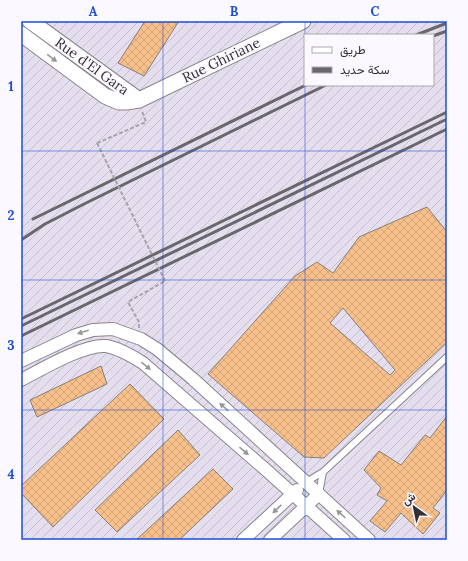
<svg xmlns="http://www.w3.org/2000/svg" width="468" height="561" viewBox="0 0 468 561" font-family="Lora,Vazirmatn,serif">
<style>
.industrial{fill:url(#industrial-furrows);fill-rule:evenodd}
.building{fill:url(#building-cross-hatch);stroke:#87807a;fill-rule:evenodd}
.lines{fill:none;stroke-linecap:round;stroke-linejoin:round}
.service-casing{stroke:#89858d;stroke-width:8}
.minor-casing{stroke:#89858d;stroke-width:14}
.tertiary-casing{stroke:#89858d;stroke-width:17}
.path{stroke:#a7a4ab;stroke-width:2;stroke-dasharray:4 2;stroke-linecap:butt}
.service{stroke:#fff;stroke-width:6}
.minor{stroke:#fff;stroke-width:12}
.tertiary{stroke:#fff;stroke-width:15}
.rail{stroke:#69666c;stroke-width:3}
.path-bridge{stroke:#a7a4ab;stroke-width:2;stroke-dasharray:4 2;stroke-linecap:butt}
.oneway{fill:#98989a}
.grid{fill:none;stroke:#1d4ed8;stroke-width:1;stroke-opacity:0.55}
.labels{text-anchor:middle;stroke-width:4;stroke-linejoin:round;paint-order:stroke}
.street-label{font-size:14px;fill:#323034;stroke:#fbf8ff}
.neatline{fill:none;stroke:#1d4ed8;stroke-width:1.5}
.grid-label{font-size:13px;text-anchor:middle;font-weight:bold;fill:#1d4ed8}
</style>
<defs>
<pattern id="industrial-furrows" width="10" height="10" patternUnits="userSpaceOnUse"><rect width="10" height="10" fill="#e5deee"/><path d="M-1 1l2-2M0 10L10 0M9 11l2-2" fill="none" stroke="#c5bfcd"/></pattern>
<pattern id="building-cross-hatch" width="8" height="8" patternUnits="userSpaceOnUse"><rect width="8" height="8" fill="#f7c08b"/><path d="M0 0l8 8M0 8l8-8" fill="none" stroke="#d4a579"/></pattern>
</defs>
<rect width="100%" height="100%" fill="#eeeaf3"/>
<!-- industrial -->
<path class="industrial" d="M21 21H447V540H21ZM305 35H433V85H305Z"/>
<!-- building -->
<path class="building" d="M145 21H179L144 76 118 63Z
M427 207 447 232V342L324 458 304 457 208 374 295 276 317 262 333 273 359 237ZM343 308 395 370 390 375 330 323Z
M101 366 107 384 37 417 30 400Z
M130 384 164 419 53 527 21 493V486Z
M447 416V490L433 508 440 513 423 534 401 513 385 532 370 521 387 501 377 495 381 488 364 470 379 451 401 465 425 435 430 438Z
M178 430 200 455 117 532 95 510Z
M213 469 233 489 179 540H136Z"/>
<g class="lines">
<!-- service casing -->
<g class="service-casing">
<path id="service" d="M306 482 323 472 447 357
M319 494 323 472"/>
</g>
<!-- minor casing -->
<g class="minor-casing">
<path id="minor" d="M21 361 76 335 93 330 113 329 141 339 157 349 193 379 369 540
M21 380C42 369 84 344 106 346 119 348 132 356 143 363L265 469 344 540
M243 540 297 490
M270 540 319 494"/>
</g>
<!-- tertiary casing -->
<g class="tertiary-casing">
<path id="tertiary" d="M30 21 139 100
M21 34 105 96 119 102H126L139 100 303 21"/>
</g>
<!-- path -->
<path class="path" d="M97 143 146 122 142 111
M139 328V322L128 302 165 281"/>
<!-- service -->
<use href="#service" class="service"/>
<!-- minor -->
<use href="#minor" class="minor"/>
<!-- tertiary -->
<use href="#tertiary" class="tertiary"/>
<!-- rail -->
<path class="rail" d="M416 35 447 23
M433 36 447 31
M33 219 306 85
M21 240 45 224 84 204 326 85
M21 319 447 112
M21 326 447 119
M21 336 447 129"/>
<!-- path-bridge -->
<path class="path-bridge" d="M97 143 165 281"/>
</g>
<!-- one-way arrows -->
<defs><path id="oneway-solid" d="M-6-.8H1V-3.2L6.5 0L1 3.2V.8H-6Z"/></defs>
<g class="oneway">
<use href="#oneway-solid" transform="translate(52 58) rotate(37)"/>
<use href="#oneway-solid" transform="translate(83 332) rotate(163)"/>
<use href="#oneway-solid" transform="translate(146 366) rotate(39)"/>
<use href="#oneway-solid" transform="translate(224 407) rotate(-138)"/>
<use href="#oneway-solid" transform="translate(244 451) rotate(41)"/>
<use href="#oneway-solid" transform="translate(277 509) rotate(137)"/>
<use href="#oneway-solid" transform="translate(341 514) rotate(-138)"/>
</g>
<!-- grid -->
<path class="grid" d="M163 21V540M305 21V540M21 151H447M21 280H447M21 410H447"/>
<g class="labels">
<!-- street labels -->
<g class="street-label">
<text transform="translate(221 60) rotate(-26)" y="5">Rue Ghiriane</text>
<text transform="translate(92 66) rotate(36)" y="5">Rue d'El Gara</text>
</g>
</g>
<!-- border -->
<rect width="468" height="561" fill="none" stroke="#fbf8ff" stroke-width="44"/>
<!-- legend -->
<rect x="304" y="34" width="130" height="52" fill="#fbf8ff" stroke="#aba8ae"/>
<rect x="312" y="47" width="20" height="6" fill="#ffffff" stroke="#aba8ae"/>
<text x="340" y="54" font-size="12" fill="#323034">طريق</text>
<rect x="312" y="67" width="20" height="6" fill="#69666c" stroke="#aba8ae"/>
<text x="340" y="74" font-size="12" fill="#323034">سكة حديد</text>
<!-- north arrow -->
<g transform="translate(414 507) rotate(327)" stroke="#fbf8ff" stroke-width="3" paint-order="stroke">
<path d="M0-3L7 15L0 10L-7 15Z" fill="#323034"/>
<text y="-6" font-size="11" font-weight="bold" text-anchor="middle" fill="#323034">ش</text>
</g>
<rect x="22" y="22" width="424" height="517" class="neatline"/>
<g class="grid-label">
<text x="93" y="16">A</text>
<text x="234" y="16">B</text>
<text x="375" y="16">C</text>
<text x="11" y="91">1</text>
<text x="11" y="220">2</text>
<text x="11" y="350">3</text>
<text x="11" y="479">4</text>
</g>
</svg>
